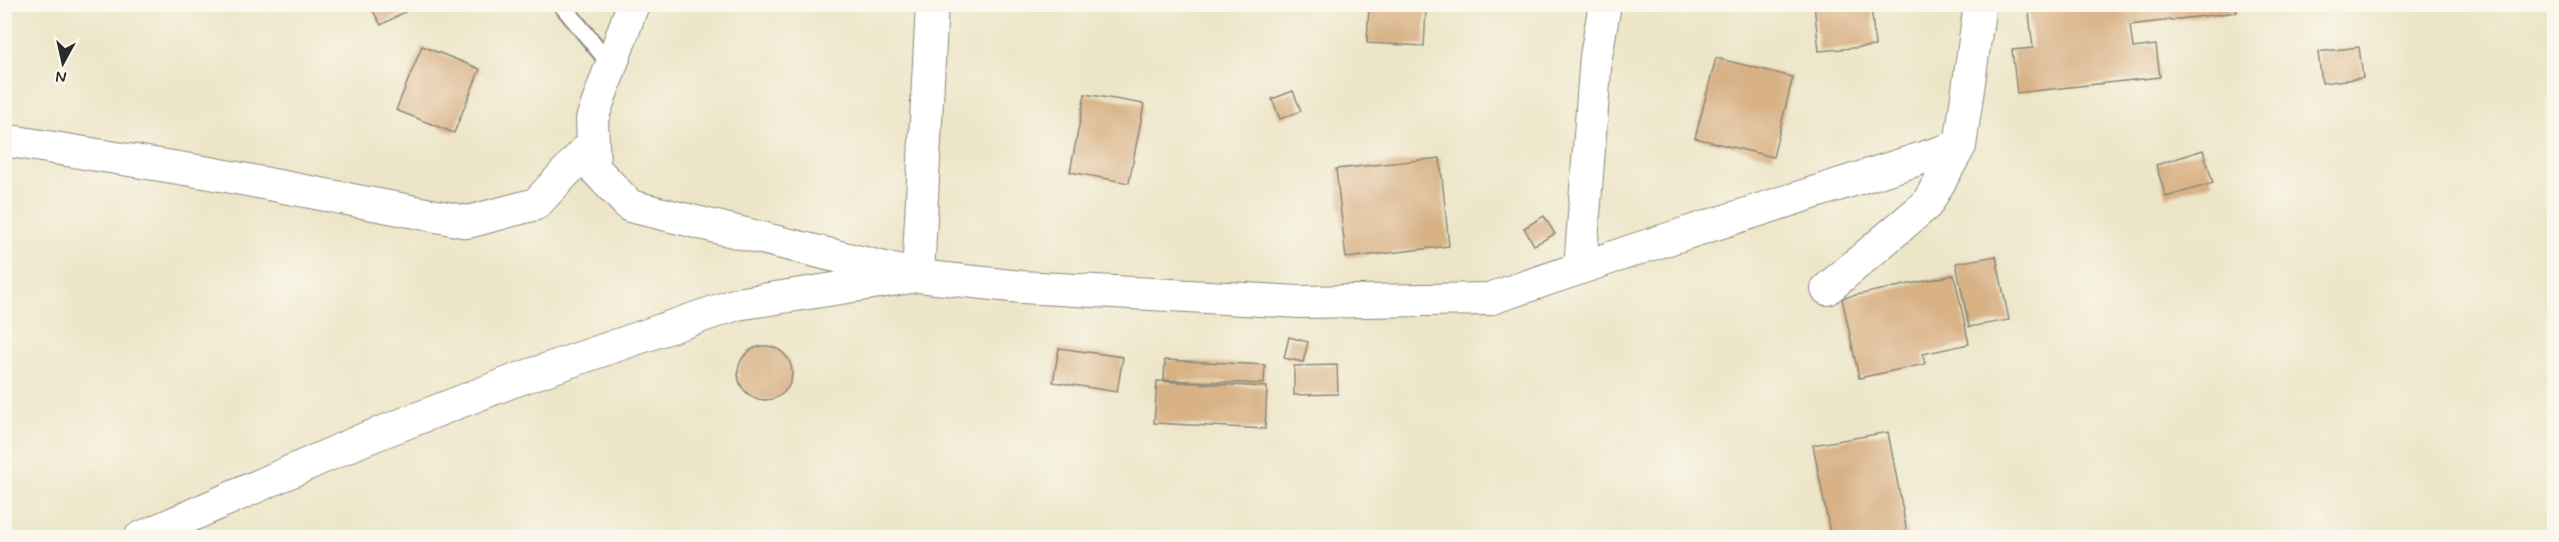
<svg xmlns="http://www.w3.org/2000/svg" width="2559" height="542" viewBox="0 0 2559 542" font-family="Mynerve,sans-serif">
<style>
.building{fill:#d8b185}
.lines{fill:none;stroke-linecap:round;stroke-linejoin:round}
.lane-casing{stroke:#8c8879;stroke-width:20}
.street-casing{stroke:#8c8879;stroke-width:34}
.lane{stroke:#fff;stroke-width:16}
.street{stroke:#fff;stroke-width:32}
</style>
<rect width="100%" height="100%" fill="#fbf7ec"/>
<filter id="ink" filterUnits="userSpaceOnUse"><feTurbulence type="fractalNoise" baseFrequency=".0167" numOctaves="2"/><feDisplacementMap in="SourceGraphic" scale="12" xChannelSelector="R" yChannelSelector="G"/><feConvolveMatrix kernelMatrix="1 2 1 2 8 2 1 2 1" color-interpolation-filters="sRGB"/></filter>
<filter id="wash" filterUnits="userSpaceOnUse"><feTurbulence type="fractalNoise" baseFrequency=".008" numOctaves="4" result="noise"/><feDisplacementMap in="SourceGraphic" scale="24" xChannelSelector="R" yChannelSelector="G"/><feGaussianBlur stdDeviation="1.35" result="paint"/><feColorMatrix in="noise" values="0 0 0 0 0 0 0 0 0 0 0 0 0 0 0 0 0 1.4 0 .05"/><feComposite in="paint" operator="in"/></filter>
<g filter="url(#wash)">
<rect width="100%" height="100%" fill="#ece5c7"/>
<g id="blocks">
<!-- building -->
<path class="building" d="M369 4H410L412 8 381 25Z
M1814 4H1871L1875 46 1819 51Z
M2028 4H2236L2237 12 2130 25 2133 48 2156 45 2160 77 2017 93 2012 50 2033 48Z
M1369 8 1426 11 1424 46 1367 43Z
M422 46 480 69 454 133 396 110Z
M2359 47 2363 78 2322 83 2318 52Z
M1716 58 1793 77 1773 157 1695 138Z
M1293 91 1301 111 1280 119 1272 99Z
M1085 94 1144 104 1129 183 1070 172Z
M2203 150 2213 183 2166 197 2156 165Z
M1440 158 1449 246 1346 258 1336 169Z
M1544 216 1555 234 1534 245 1524 228Z
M1996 256 2009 320 1969 327 1956 263Z
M1954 275 1969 344 1923 354 1925 364 1859 378 1842 298Z
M1289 337 1308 342 1303 362 1284 358Z
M738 373a27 27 0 1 1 54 0a27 27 0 1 1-54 0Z
M1059 348 1123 357 1117 392 1053 382Z
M1165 360 1265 365 1264 384 1164 380Z
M1337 365 1338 394 1294 395V366Z
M1157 381 1267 387 1265 429 1154 423Z
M1888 432 1908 538H1831L1813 445Z"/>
</g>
</g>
<g filter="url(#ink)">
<use href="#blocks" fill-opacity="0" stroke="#8c8879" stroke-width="1.5"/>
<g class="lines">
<!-- lane casing -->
<g class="lane-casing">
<path id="lane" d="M561 4 611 65"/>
</g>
<!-- street casing -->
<g class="street-casing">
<path id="street" d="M633 4 592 119 594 168 630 206 918 276 932 4
M4 140 210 173 468 222 536 204 593 143
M1580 268 1596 56 1605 4
M1827 289 1927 204 1960 146 1980 4
M140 538 362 440 516 380 737 304 918 276 1021 287 1300 302 1489 299 1640 248 1960 146"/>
</g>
<!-- lane -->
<use href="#lane" class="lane"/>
<!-- street -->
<use href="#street" class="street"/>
</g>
</g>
<!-- margin -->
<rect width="2559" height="542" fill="none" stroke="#fbf7ec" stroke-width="24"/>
<!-- north arrow -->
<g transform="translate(63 63) rotate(188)" stroke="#fbf7ec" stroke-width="4.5" paint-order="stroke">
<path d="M0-4.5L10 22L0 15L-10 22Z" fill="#2b2b2b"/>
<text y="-9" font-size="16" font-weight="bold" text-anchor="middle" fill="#2b2b2b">N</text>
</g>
</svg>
